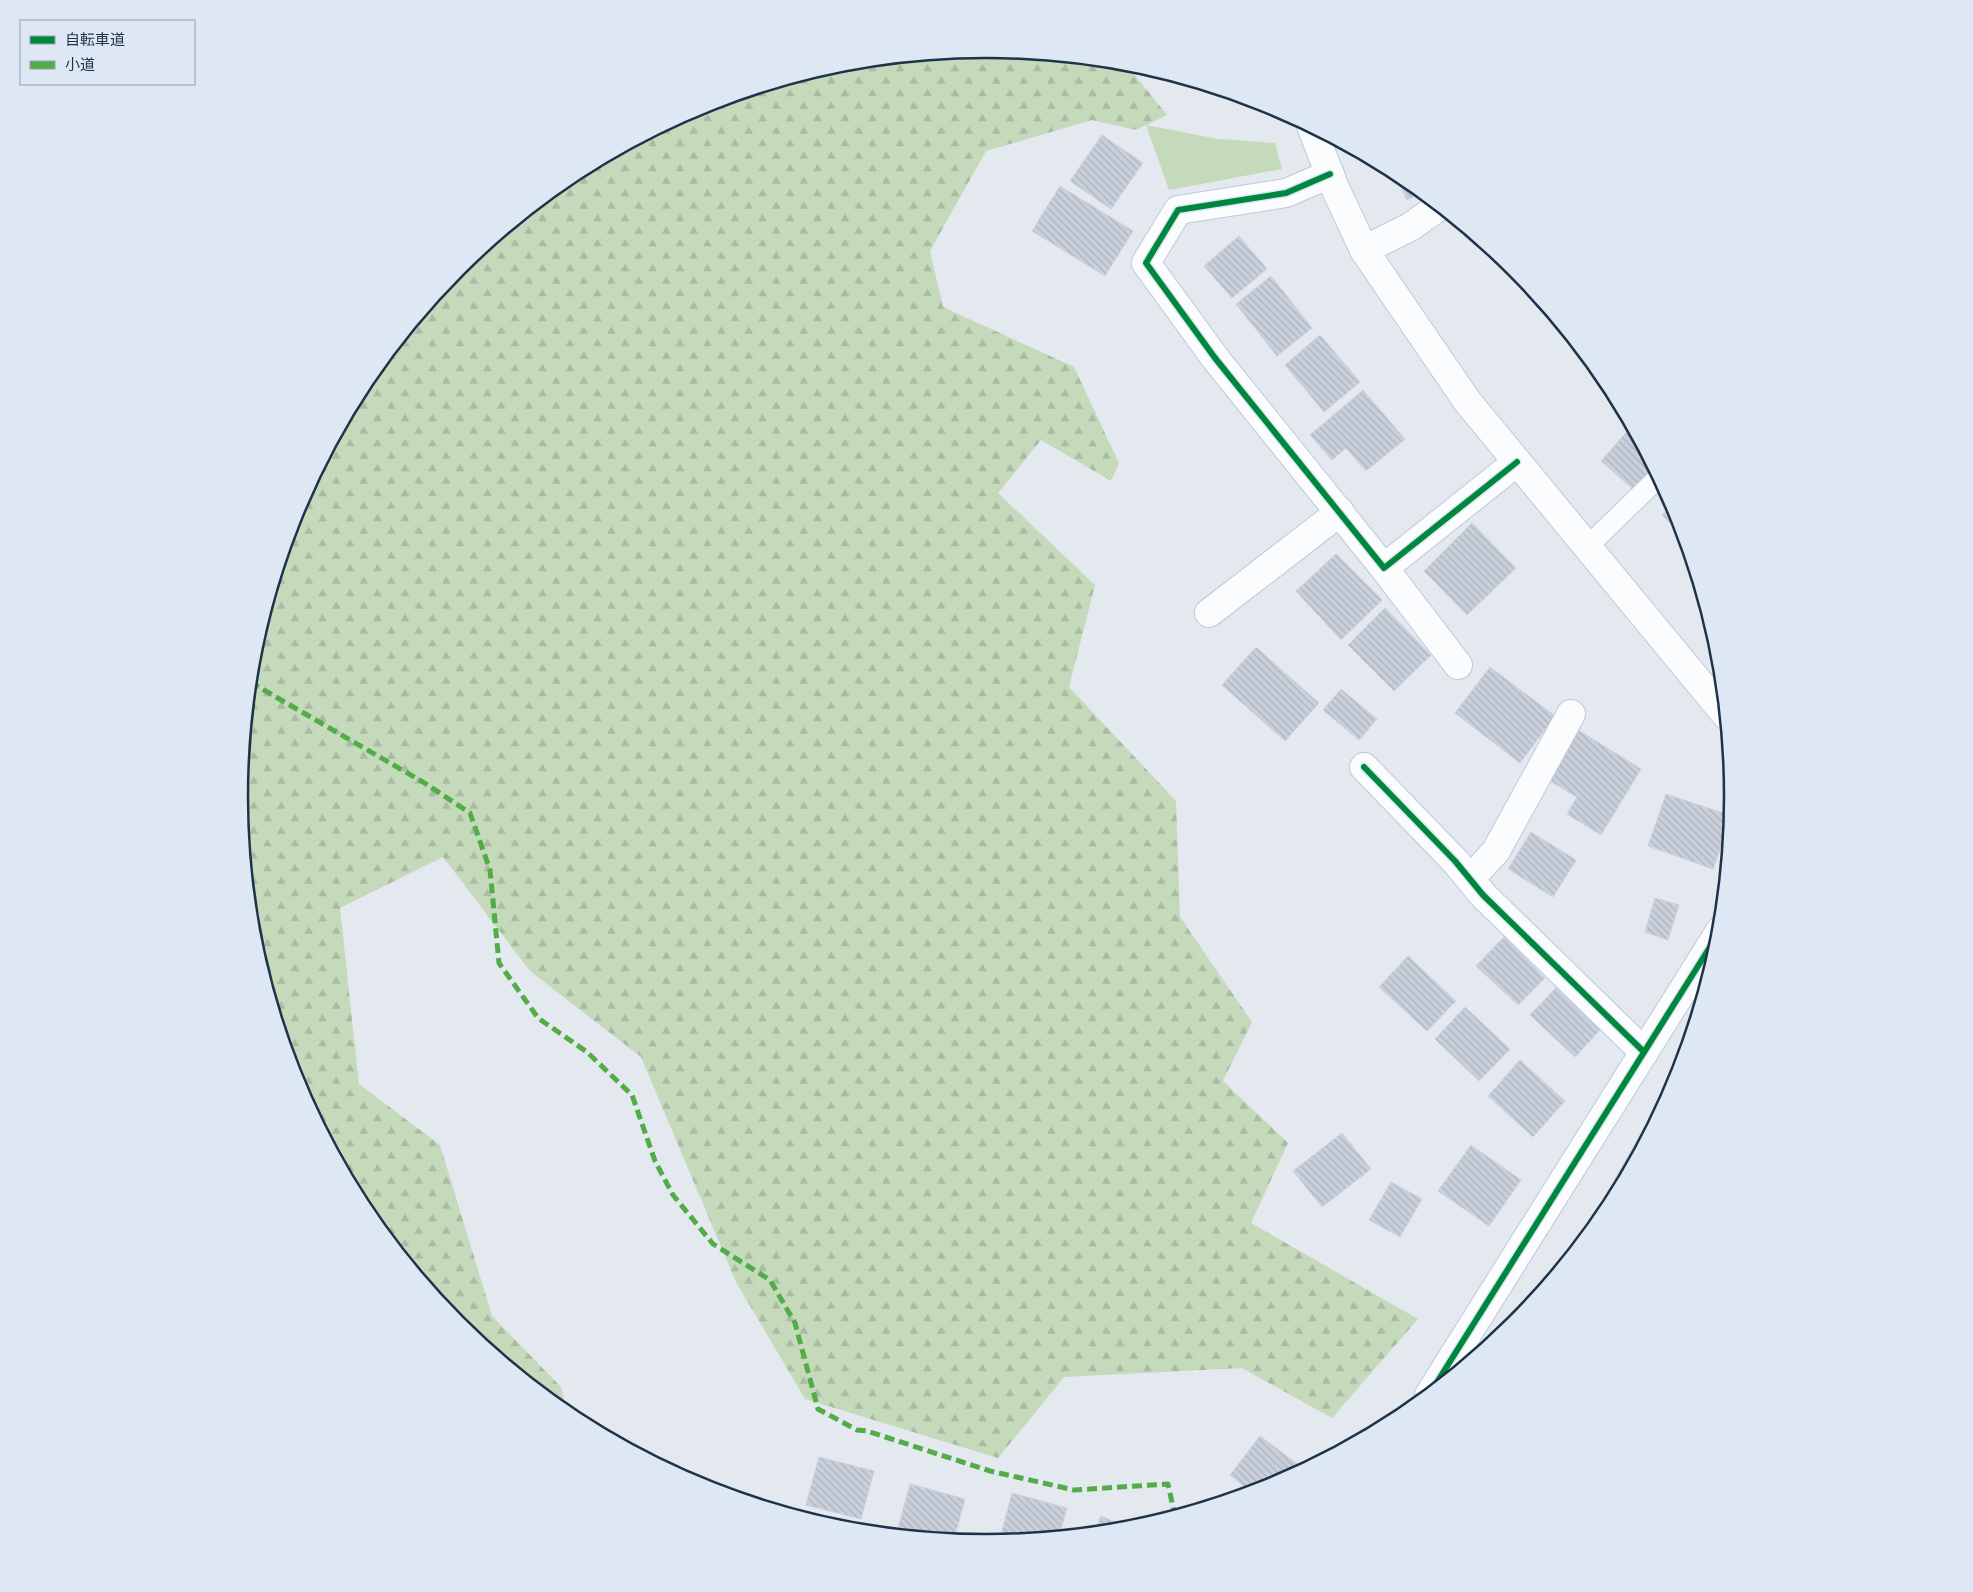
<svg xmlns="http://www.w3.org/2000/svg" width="1973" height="1592" font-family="Inter,'Noto Sans JP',sans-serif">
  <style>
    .green { fill: #c5d9bb }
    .forest { fill: url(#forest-firs) }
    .building { fill: url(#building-back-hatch); stroke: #cbd1e1 }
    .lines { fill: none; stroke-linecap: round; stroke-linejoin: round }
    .service-casing { stroke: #bdcad9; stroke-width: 22 }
    .minor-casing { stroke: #bdcad9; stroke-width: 30 }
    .tertiary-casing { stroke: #bdcad9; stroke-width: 30 }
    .service { stroke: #fbfcfd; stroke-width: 20 }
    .minor { stroke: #fbfcfd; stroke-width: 28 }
    .tertiary { stroke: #fbfcfd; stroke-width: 28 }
    .quiet { stroke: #52ac47; stroke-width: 5; stroke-dasharray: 10 5; stroke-linecap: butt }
    .cycleway-casing { stroke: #dee8f4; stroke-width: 9 }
    .cycleway { stroke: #00873e; stroke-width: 6 }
    .rim { fill: none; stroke: #1e334a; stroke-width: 2.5 }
  </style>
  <defs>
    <pattern id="forest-firs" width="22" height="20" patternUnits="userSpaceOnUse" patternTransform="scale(1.25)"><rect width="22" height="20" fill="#c5d9bb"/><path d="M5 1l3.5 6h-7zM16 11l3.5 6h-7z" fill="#a9bba2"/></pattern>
    <pattern id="building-back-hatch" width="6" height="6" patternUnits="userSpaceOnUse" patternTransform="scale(1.25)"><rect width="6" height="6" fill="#cad0db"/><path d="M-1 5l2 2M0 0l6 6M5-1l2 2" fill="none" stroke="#adb3bd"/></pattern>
  </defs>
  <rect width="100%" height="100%" fill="#e3e9ef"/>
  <!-- green -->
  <polygon class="green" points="1146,125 1218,139 1275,143 1282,169 1169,190"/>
  <!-- forest -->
  <polygon class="forest" points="987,49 1136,64 1134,74 1167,115 1136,130 1092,120 986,151 930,251 943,307 1074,367 1119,463 1111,481 1041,440 998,493 1095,585 1069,687 1176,801 1180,917 1252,1022 1223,1081 1288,1143 1251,1223 1418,1319 1332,1418 1242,1368 1064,1377 998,1458 805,1399 736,1282 641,1057 530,971 443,857 340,908 359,1084 440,1145 492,1316 561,1387 567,1414 458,1324 365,1211 296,1082 254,942 239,796 254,650 296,510 365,381 458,267 572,175 701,106 841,63"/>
  <!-- building -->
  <g class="building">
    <polygon points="1102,135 1143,163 1111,209 1070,181"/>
    <polygon points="1392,170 1402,175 1423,192 1407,200"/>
    <polygon points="1060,186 1133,231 1105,276 1032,231"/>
    <polygon points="1239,236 1267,269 1232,298 1204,266"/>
    <polygon points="1271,276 1312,328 1277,356 1236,304"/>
    <polygon points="1320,335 1360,382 1324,412 1285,365"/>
    <polygon points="1363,390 1405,439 1366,471 1346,448 1332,460 1310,435"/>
    <polygon points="1632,426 1654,467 1634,490 1601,461"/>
    <polygon points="1673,503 1677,510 1685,537 1662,515"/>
    <polygon points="1472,523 1516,568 1467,615 1424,571"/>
    <polygon points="1336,554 1382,600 1341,640 1296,591"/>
    <polygon points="1385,608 1431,655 1394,691 1348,645"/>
    <polygon points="1256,647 1319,703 1285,741 1222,685"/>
    <polygon points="1490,667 1555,716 1520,763 1455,713"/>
    <polygon points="1341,689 1377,719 1359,740 1323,710"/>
    <polygon points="1578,730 1641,769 1601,835 1567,814 1577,797 1547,779"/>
    <polygon points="1666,794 1732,816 1713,869 1648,846"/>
    <polygon points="1531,832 1576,860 1553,897 1508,869"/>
    <polygon points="1655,898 1679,905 1668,940 1645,932"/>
    <polygon points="1504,937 1545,978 1518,1005 1476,966"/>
    <polygon points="1408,956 1456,1001 1427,1031 1379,987"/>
    <polygon points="1556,988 1600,1030 1575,1057 1530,1015"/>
    <polygon points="1465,1007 1510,1049 1479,1081 1435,1039"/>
    <polygon points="1520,1060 1565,1101 1533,1137 1488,1096"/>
    <polygon points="1642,1132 1648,1135 1623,1184 1615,1179"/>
    <polygon points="1342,1133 1371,1169 1322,1207 1293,1171"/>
    <polygon points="1471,1145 1521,1180 1489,1226 1438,1191"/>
    <polygon points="1391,1182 1422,1199 1400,1237 1369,1220"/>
    <polygon points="1260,1436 1304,1469 1272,1486 1252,1493 1230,1475"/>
    <polygon points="819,1457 874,1471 861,1519 806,1505"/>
    <polygon points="910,1484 965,1499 954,1540 911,1536 897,1532"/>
    <polygon points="1012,1493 1067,1508 1059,1536 999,1542"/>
    <polygon points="1101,1516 1130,1529 1094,1533"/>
  </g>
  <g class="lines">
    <defs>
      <polyline id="service" points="1587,547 1659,477"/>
      <g id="minor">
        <polyline points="1330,174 1286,193 1178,210 1146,263 1215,358 1384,568 1517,462"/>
        <polyline points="1364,250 1410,227 1440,206"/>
        <polyline points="1384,568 1458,665"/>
        <polyline points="1209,613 1340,512"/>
        <polyline points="1364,767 1455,861 1483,895 1644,1052"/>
        <polyline points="1470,879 1496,851 1571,714"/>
      </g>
      <g id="tertiary">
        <polyline points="1311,126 1335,188 1364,250 1467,401 1726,715"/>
        <polyline points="1429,1395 1720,931"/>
      </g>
    </defs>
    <!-- service casing -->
    <use href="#service" class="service-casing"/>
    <!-- minor casing -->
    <use href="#minor" class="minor-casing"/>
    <!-- tertiary casing -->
    <use href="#tertiary" class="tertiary-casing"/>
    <!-- service -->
    <use href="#service" class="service"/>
    <!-- minor -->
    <use href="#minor" class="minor"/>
    <!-- tertiary -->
    <use href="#tertiary" class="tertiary"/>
    <!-- quiet -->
    <polyline class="quiet" points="250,682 423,782 470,813 490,870 499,963 538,1018 587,1052 632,1095 655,1161 673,1195 713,1244 770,1280 795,1323 818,1409 857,1430 867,1431 990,1471 1074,1490 1168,1484 1175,1516"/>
    <defs>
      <g id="cycleway">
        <polyline points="1330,174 1286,193 1178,210 1146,263 1215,358 1384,568 1517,462"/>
        <polyline points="1364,767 1455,861 1483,895 1644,1052"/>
        <polyline points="1429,1395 1720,931"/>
      </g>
    </defs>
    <!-- cycleway casing -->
    <use href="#cycleway" class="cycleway-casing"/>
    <!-- cycleway -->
    <use href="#cycleway" class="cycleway"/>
  </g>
  <!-- crop -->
  <path d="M0 0H1973V1592H0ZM248 796a738 738 0 1 1 1476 0a738 738 0 1 1-1476 0Z" fill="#dee8f4" fill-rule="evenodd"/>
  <path class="rim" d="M248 796a738 738 0 1 1 1476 0a738 738 0 1 1-1476 0Z"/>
  <!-- legend -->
  <rect x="20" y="20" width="175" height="65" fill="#dee8f4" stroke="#91a0b0"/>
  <rect x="30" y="36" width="25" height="8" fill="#00873e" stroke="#91a0b0"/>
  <text x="65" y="45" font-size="15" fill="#1e334a">自転車道</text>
  <rect x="30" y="61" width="25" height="8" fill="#52ac47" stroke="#91a0b0"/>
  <text x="65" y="70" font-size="15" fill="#1e334a">小道</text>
</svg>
